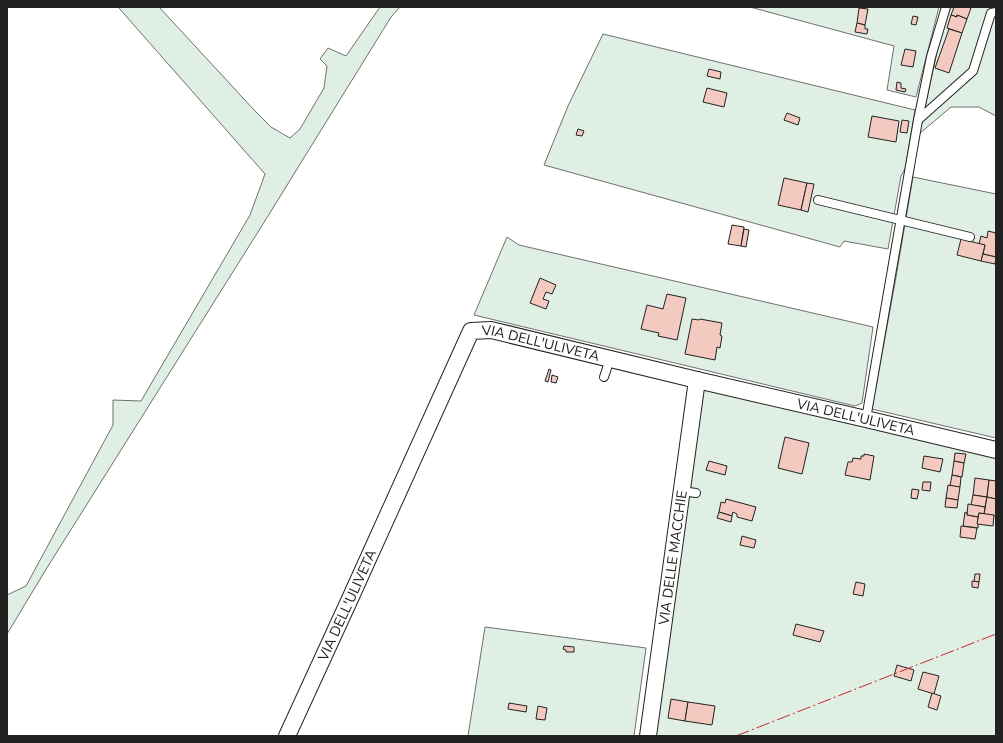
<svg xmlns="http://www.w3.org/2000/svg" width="1003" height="743" font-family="'Nunito Sans',sans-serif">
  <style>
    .green { fill: #e0efe3; stroke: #6f6f6f }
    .building { fill: #f3c9c0; stroke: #222 }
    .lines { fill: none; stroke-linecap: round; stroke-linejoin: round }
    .service-casing { stroke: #222; stroke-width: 10 }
    .minor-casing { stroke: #222; stroke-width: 18 }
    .service { stroke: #fff; stroke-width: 8 }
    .minor { stroke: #fff; stroke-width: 16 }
    .power { stroke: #c62828; stroke-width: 1; stroke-dasharray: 14 3 2 3; stroke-linecap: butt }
    .labels { text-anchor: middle; stroke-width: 3; stroke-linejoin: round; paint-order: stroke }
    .street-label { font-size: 14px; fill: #222; stroke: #fff }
  </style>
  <rect width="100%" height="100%" fill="#fff"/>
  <!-- green -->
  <g class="green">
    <polygon points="118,7 159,7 255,111 271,127 290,138 300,129 324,88 327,66 320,59 328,48 346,56 380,7 400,7 391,17 268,216 45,571 7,634 7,595 26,586 113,425 113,400 141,401 250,215 265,174"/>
    <polygon points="750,7 939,7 916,97 887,90 894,46"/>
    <polygon points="947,7 996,7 996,116 979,107 951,107 919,134"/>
    <polygon points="603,34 915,110 905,169 901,176 888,249 844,241 840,247 544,165 568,106"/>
    <polygon points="913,177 996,194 996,438 872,409 896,277"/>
    <polygon points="507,237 519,245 873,327 862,403 855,406 474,315"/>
    <polygon points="708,383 996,448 996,736 653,736 700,393"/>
    <polygon points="485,627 646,648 634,736 468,736"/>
  </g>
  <!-- building -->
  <g class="building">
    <polygon points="954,7 967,7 971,8 967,19 957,15 957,17 951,15"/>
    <polygon points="859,8 868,9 865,25 857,23"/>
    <polygon points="951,15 957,17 957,15 967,19 962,33 947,28"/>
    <polygon points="913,16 918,17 916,25 911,24"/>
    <polygon points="857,23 865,25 865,29 868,29 867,34 855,32"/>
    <polygon points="949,29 962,33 949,73 935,68"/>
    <polygon points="905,49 916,51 913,67 901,65"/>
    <polygon points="709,69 721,72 720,79 707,76"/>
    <polygon points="897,82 901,83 901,88 906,89 905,92 896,90"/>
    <polygon points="707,88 727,93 724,107 703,102"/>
    <polygon points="787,113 800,118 798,125 784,120"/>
    <polygon points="872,116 899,121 896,142 868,137"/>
    <polygon points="902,120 909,121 907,133 900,132"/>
    <polygon points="578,129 584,131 582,136 576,135"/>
    <polygon points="784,178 807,183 801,210 778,205"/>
    <polygon points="807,183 814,184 808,212 801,210"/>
    <polygon points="732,225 744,227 741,246 728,244"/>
    <polygon points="744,229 749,230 746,247 741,246"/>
    <polygon points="988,231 996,233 996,257 983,254 985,245 979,244 981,236 987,238"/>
    <polygon points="961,239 985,245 981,261 957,255"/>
    <polygon points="983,254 996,257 995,264 981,261"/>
    <polygon points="540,278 556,285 552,294 546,292 543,299 549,301 546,309 530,303"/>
    <polygon points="667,294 686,298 677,340 658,336 659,333 641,329 647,305 663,309"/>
    <polygon points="692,319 699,320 700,319 722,323 720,335 722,336 720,348 717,347 715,360 685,354"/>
    <polygon points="549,369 551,370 548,382 545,381"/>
    <polygon points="552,375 558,377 556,383 551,382"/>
    <polygon points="785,437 809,443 802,474 778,468"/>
    <polygon points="955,453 966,454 964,463 954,461"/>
    <polygon points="864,454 874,456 870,480 845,475 848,462 852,462 853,458 861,459 861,456 864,456"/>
    <polygon points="924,456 943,459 940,472 922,468"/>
    <polygon points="709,461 727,466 725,475 706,470"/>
    <polygon points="954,461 964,463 962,477 952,475"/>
    <polygon points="952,475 961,477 960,487 950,486"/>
    <polygon points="975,478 989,480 987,497 973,495"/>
    <polygon points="989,480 996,481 996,499 987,497"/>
    <polygon points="923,482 931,482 930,491 922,490"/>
    <polygon points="948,485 960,487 958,500 946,498"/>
    <polygon points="912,489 919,490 917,499 911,498"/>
    <polygon points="973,495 987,497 985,507 971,505"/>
    <polygon points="987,497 996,499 996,516 984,514"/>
    <polygon points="946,498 958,500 957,508 945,507"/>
    <polygon points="726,499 756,507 752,521 737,517 737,514 733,512 732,516 719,512 721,502 725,503"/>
    <polygon points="968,504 985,507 984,514 979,513 978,517 967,515"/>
    <polygon points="719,512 732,516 731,522 717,518"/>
    <polygon points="965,512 967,513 967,515 978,517 978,528 963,526"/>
    <polygon points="979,513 994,515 993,526 977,524"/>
    <polygon points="961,526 977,528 975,539 960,537"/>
    <polygon points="742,536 756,540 754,548 740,545"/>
    <polygon points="975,574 980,574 979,582 974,582"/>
    <polygon points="972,581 979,582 978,588 972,587"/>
    <polygon points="856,582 865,584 863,596 853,594"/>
    <polygon points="796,624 824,631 820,642 793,635"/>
    <polygon points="564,646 574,647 574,652 566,652 566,650 563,649"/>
    <polygon points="897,665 914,670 911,681 894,676"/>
    <polygon points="923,672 939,676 934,694 918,689"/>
    <polygon points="932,693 941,696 937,710 928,707"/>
    <polygon points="671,699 688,702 685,721 668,718"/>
    <polygon points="688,702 715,706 712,725 685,721"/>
    <polygon points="509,703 527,706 526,712 508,709"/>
    <polygon points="538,706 547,708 545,720 536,719"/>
  </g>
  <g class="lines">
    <defs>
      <g id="service">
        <polyline points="918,120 931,57 946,7"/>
        <polyline points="818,200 970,237"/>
        <polyline points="604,377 610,359"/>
        <polyline points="866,419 918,120 973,71 991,13 996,12"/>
        <polyline points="682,491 696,493"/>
      </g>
      <g id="minor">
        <path id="s1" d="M287 736 349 601 471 331 491 330 697 380 866 419 996 450"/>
        <path id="s2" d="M648 736 697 380"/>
      </g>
    </defs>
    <!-- service casing -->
    <use href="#service" class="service-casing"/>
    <!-- minor casing -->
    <use href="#minor" class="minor-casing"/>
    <!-- service -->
    <use href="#service" class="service"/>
    <!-- minor -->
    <use href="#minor" class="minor"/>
    <!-- power -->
    <polyline class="power" points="736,736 996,634"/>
  </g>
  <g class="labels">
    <!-- street labels -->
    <g class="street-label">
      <text dy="5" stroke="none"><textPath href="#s1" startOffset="516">VIA DELL'ULIVETA</textPath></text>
      <text dy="5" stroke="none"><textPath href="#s1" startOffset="840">VIA DELL'ULIVETA</textPath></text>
      <text dy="5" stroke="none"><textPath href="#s2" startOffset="180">VIA DELLE MACCHIE</textPath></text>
      <text dy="5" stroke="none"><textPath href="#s1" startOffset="144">VIA DELL'ULIVETA</textPath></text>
    </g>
  </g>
  <!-- border -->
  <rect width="1003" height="743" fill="none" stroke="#222222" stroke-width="16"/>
</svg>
